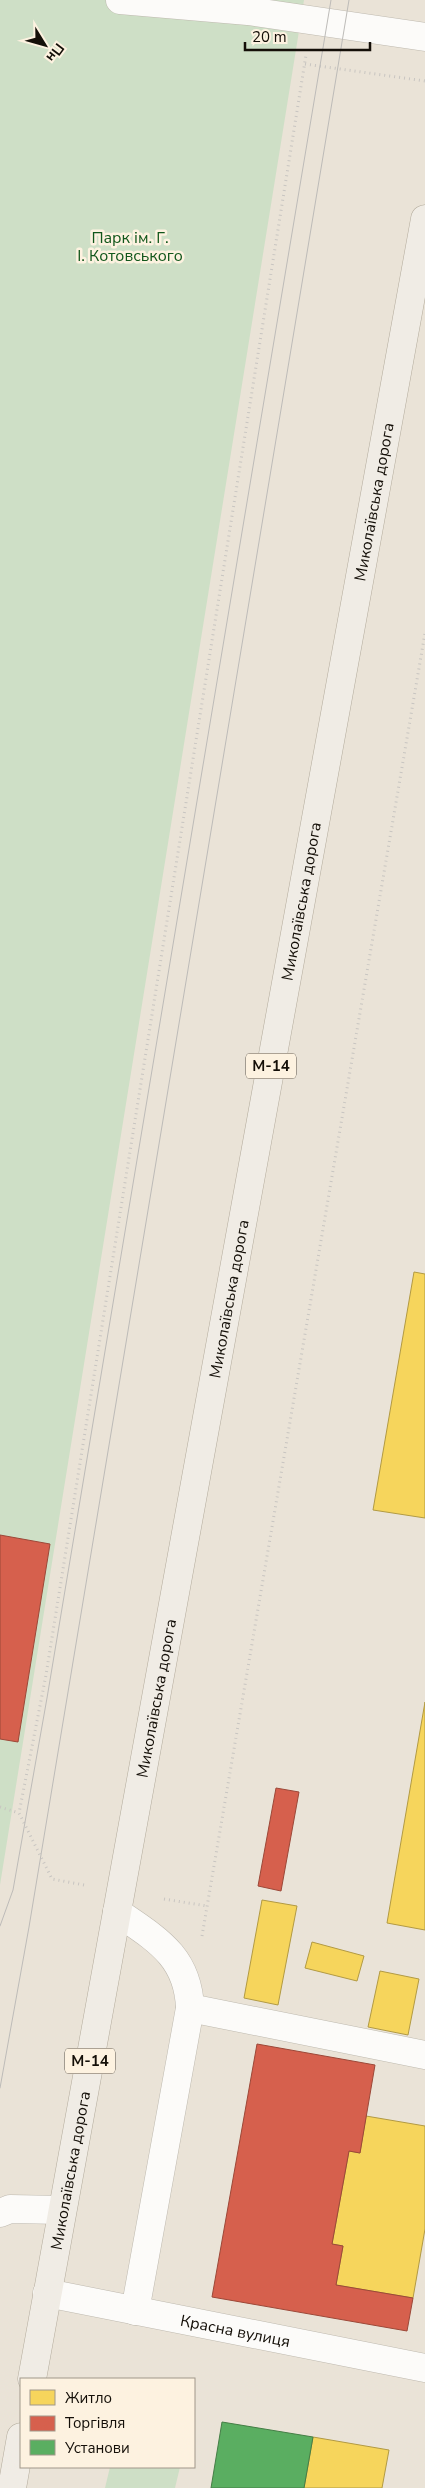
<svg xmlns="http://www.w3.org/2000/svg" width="425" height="2488" font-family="'Nunito Sans',sans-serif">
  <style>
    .green { fill: #cedfc6 }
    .homes { fill: #f6d55c; stroke: #b29a43 }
    .shops { fill: #d6604d; stroke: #9c4838 }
    .public { fill: #5aae61; stroke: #457e46 }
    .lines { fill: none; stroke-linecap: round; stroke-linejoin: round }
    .minor-casing { stroke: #beb9af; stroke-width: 29 }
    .major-casing { stroke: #b2aa9b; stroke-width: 29 }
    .path { stroke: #c8c5c1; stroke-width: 3; stroke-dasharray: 1 4; stroke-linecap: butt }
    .minor { stroke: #fcfbf9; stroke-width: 28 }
    .major { stroke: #f0ece5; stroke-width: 28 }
    .tram { stroke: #bdbbb8; stroke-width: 1 }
    .labels { text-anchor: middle; stroke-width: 5; stroke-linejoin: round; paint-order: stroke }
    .shield { fill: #fdf2e0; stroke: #5a5349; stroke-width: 1 }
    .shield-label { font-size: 15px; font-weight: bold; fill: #140f08 }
    .park-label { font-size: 16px; fill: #11571b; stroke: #fdf2e0 }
    .street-label { font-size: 16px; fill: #140f08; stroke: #fdf2e0 }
  </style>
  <rect width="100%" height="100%" fill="#eae3d7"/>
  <!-- green -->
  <g class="green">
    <polygon points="0,0 304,0 0,1885"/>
    <polygon points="110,2467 180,2467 175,2488 105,2488"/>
  </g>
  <!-- homes -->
  <g class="homes">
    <polygon points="414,1272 425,1274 425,1518 373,1510"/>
    <polygon points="425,1702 425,1930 387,1923"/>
    <polygon points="262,1900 297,1906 278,2005 244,1998"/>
    <polygon points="312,1942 364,1956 357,1981 305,1968"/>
    <polygon points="380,1971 419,1979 408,2035 368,2027"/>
    <polygon points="366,2116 425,2126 425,2229 413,2298 336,2285 343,2246 332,2244 349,2151 360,2153"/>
    <polygon points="313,2437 389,2450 382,2488 304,2488"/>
  </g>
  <!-- shops -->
  <g class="shops">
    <polygon points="0,1535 50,1544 18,1742 0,1739"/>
    <polygon points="276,1788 299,1792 281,1891 258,1886"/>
    <polygon points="257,2044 375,2065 360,2153 349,2151 332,2244 343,2246 336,2285 413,2298 407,2331 212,2297"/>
  </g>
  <!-- public -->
  <polygon class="public" points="222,2422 313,2437 304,2488 211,2488"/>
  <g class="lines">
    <defs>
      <g id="minor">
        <polyline points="120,0 248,11 425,37"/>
        <path d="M117 1912C156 1939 188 1956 190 2008L135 2311"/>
        <polyline points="190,2008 425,2055"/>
        <polyline points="0,2213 10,2209 62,2210"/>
        <path id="s1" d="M47 2293 425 2368"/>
      </g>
      <g id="major">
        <path id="s2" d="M32 2379 425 219"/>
        <polyline points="12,2488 21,2437"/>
      </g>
    </defs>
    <!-- minor casing -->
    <use href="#minor" class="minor-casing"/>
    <!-- major casing -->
    <use href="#major" class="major-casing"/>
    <!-- path -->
    <g class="path">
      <polyline points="305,64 425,81"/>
      <polyline points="0,1807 19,1813"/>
      <polyline points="84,1885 52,1879 19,1813 46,1675 306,55"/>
      <polyline points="164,1899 207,1906"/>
      <polyline points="202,1936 425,633"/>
    </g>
    <!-- minor -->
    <use href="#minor" class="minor"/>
    <!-- major -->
    <use href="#major" class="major"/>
    <!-- tram -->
    <g class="tram">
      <polyline points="0,1926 13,1890 47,1698 331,0"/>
      <polyline points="0,2088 29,1927 349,0"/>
    </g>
  </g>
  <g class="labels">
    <!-- shield labels -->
    <g class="shield">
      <rect x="246" y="1053.5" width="50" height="25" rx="4"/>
      <rect x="65" y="2048.5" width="50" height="25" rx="4"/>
    </g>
    <g class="shield-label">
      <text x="271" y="1071">М-14</text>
      <text x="90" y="2066">М-14</text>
    </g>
    <!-- park labels -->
    <g class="park-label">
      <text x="130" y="243">Парк ім. Г.<tspan x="130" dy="18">І. Котовського</tspan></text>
    </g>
    <!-- street labels -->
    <g class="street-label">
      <text dy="6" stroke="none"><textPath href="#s2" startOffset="1908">Миколаївська дорога</textPath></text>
      <text dy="6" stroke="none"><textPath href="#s2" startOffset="1502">Миколаївська дорога</textPath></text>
      <text dy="6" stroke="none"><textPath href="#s2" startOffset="1098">Миколаївська дорога</textPath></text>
      <text dy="6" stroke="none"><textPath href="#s2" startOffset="692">Миколаївська дорога</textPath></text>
      <text dy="6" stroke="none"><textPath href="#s2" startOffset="212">Миколаївська дорога</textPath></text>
      <text dy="6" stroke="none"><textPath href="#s1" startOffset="192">Красна вулиця</textPath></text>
    </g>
  </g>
  <!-- legend -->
  <rect x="20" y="2378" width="175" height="90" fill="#fdf2e0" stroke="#a0978a"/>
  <rect x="30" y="2390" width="25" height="15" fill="#f6d55c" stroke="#a0978a"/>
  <text x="65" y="2403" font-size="15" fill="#140f08">Житло</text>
  <rect x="30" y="2416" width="25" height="15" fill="#d6604d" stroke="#a0978a"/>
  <text x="65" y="2428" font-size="15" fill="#140f08">Торгівля</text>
  <rect x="30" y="2440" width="25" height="15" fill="#5aae61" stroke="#a0978a"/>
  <text x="65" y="2453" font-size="15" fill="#140f08">Установи</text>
  <!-- north arrow -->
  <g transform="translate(45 45) rotate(127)" stroke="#fdf2e0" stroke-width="4" paint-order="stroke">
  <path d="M0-4L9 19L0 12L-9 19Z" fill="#140f08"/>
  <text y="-8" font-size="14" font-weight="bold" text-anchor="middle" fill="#140f08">Пн</text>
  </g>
  <!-- scale -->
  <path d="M245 42v8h125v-8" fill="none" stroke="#140f08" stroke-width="2.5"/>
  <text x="252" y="42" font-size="15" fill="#140f08" stroke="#fdf2e0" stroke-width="4" paint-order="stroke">20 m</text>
</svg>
